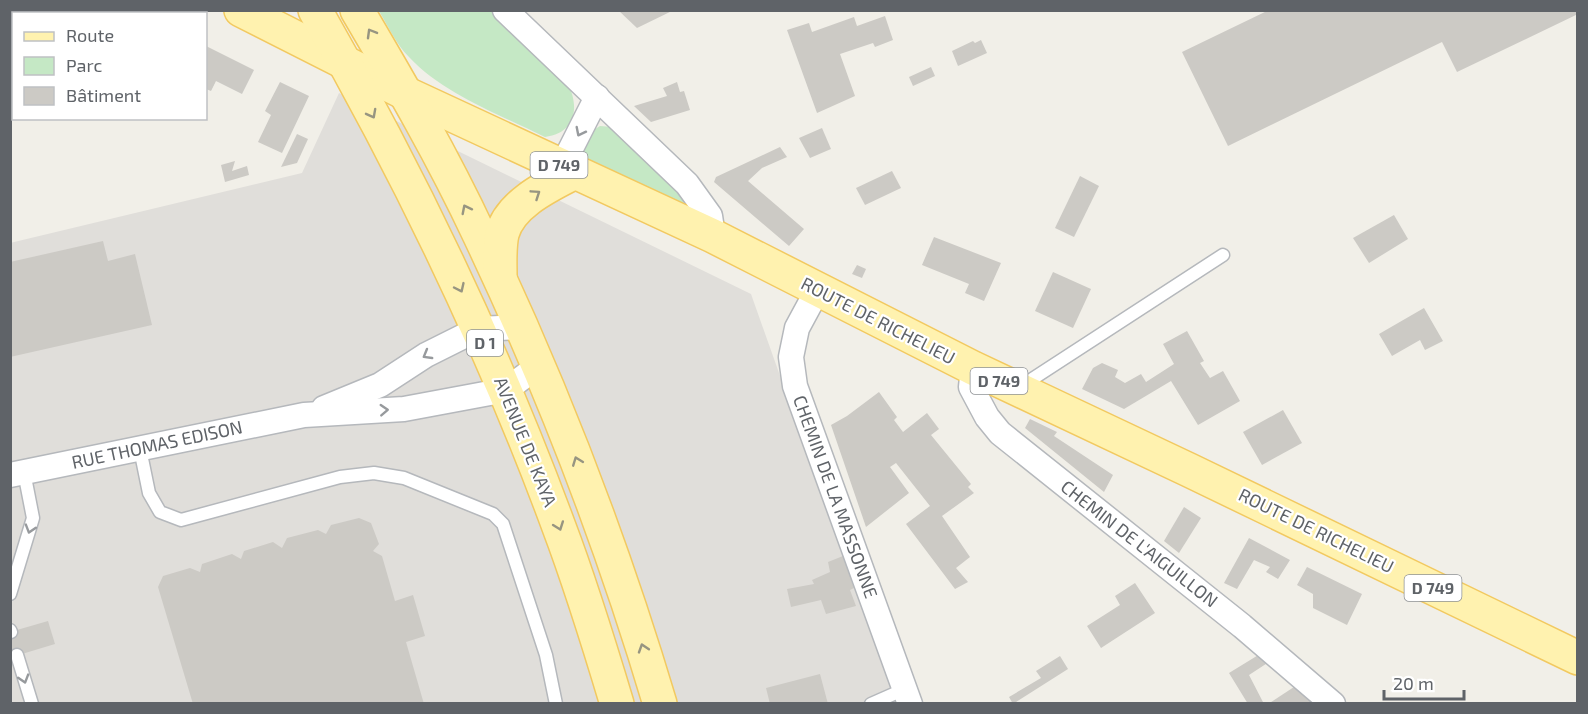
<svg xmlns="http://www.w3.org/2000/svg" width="1588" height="714" font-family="'Exo 2',sans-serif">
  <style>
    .industrial { fill: #e0deda }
    .green { fill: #c5e8c5 }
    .building { fill: #cccac5 }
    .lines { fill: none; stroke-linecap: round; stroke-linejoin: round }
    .service-casing { stroke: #b5b8bc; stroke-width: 15 }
    .minor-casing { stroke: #b5b8bc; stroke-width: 27 }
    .primary-casing { stroke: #f2c960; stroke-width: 36 }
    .service { stroke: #fff; stroke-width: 12 }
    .minor { stroke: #fff; stroke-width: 24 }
    .primary { stroke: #fff2af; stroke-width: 33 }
    .oneway { stroke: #979581 }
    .oneway2 { stroke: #979a9d }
    .labels { text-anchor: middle; stroke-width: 4.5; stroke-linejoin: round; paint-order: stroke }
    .shield { fill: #fff; stroke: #8f9295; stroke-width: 1.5 }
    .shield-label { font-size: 16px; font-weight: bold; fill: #5f6368 }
    .street-label { font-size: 18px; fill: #5f6368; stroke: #fff }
  </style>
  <rect width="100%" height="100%" fill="#f1efe8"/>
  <!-- industrial -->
  <polygon class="industrial" points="339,93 751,294 896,703 11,703 10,243 302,173"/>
  <!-- green -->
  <g class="green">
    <path d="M379 11H493L563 76C580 99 580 133 545 137 501 115 443 94 409 57 396 44 388 26 379 11Z"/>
    <polygon points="600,126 612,127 685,199 683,204 590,161 582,148 592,131"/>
  </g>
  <!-- building -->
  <g class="building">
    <polygon points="18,10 47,10 53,14 24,14"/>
    <polygon points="618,10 674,10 637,28"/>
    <polygon points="1269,10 1578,10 1578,14 1457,72 1442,42 1228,146 1182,52"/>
    <polygon points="885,16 893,40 875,47 873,43 840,54 855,96 817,113 787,30 809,23 812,32 854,17 857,26"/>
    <polygon points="981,40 987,53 958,66 952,51 973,41 975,43"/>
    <polygon points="14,42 14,69 10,70 10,43"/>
    <polygon points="206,46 254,70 242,94 216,81 211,91 206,89"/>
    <polygon points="931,67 935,76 913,86 909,77"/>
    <polygon points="280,82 309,96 282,153 258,142 271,115 265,111"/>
    <polygon points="677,82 680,92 684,91 690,110 651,122 634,106 667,96 663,88"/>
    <polygon points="822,128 831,149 810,158 799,138"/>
    <polygon points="297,134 308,139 297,163 281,167"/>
    <polygon points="780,147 787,157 762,168 748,181 804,229 789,246 714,182 716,177"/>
    <polygon points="235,161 232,171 247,166 249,175 225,182 221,165"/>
    <polygon points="892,171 901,188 865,205 856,188"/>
    <polygon points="1080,176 1099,186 1074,237 1055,228"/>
    <polygon points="1394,215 1408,239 1369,263 1353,238"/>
    <polygon points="934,237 1001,263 984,301 965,293 969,284 922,265"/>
    <polygon points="103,241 108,261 135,254 152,325 10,357 10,262"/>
    <polygon points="857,265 866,269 862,278 852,274"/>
    <polygon points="1053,272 1091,289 1073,328 1035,311"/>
    <polygon points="1424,308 1443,341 1425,350 1420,340 1392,356 1379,334"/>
    <polygon points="1187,331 1204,361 1200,363 1210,378 1223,371 1240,401 1198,425 1171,381 1124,409 1082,389 1093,368 1102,363 1118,370 1115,377 1125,383 1141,374 1146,382 1174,364 1163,344"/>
    <polygon points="879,392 897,417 894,420 903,432 927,413 939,429 931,435 971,484 968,487 974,493 942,516 970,557 956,568 968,582 955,589 906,524 930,506 896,463 890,467 909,493 866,527 831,425 847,416"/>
    <polygon points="1283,410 1302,443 1262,465 1243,432"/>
    <polygon points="1030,419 1057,432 1054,436 1113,475 1104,492 1025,428"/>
    <polygon points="1184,507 1201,518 1179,553 1164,541"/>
    <polygon points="359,518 371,523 379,544 373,551 382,556 395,601 413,595 425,636 406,642 424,704 193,704 158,587 163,576 190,568 200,572 202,564 232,554 241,559 244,551 273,542 282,548 287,538 318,530 326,534 331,525"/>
    <polygon points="1249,538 1290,560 1278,579 1266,572 1270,567 1254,560 1237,589 1224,583"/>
    <polygon points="843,556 854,588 850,590 856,606 826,614 821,600 791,607 787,589 814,584 812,580 830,572 828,562"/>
    <polygon points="1307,567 1362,594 1347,625 1313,608 1313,594 1297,585"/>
    <polygon points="1135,583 1155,613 1101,648 1087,626 1120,605 1115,596"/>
    <polygon points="48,621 55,644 12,657 10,632"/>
    <polygon points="1260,654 1272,660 1249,675 1264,704 1248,704 1229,673"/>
    <polygon points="1060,656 1068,669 1013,704 1009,697 1041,678 1036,671"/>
    <polygon points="820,674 828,704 770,704 766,688"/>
    <polygon points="1297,685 1314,704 1268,704"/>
  </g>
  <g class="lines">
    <defs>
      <g id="service">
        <polyline points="104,14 105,10"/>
        <polyline points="10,22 14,23"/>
        <polyline points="1020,387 1223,255"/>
        <polyline points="140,449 149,493 160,512 181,520 340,477 374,473 404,478 493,514 503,524 546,655 556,704"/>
        <polyline points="10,594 33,518 24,472"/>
        <polyline points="10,630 11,632"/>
        <polyline points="17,655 32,704"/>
        <polyline points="871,704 905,689"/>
      </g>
      <g id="minor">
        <polyline points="505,10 687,184 710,216 713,236"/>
        <polyline points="562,166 597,97"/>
        <polyline points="817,291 797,328 791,357 795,386 910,704"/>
        <polyline points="973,368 971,387 987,417 1000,433 1242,626 1333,704"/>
        <polyline points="324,408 380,385 426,355 478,329 521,327"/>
        <polyline points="10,475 304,415 404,409 506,390 538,366"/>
      </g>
      <g id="primary">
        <polyline points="241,10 405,93 713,236 973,368 1189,470 1578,658"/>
        <path d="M315 10C410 176 493 348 559 527 581 585 599 644 617 704"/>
        <path d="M357 10C400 83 443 157 479 234 551 385 612 543 660 704"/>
        <path d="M500 276C500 262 499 247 502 234 510 203 550 185 575 172"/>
      </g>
    </defs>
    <!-- service casing -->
    <use href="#service" class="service-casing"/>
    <!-- minor casing -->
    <use href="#minor" class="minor-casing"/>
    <!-- primary casing -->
    <use href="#primary" class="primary-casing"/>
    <!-- service -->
    <use href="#service" class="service"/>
    <!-- minor -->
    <use href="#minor" class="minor"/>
    <!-- primary -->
    <use href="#primary" class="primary"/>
  </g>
  <!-- one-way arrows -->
  <defs><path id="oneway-chevron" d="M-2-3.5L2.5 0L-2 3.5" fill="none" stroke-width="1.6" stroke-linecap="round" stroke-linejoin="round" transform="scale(1.5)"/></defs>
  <g class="oneway">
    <use href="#oneway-chevron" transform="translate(371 33) rotate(-120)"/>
    <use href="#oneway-chevron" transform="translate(372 114) rotate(62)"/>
    <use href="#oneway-chevron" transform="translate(536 194) rotate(-34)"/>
    <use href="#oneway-chevron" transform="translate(466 209) rotate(-117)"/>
    <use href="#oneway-chevron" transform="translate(460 288) rotate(65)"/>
    <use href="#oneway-chevron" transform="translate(577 461) rotate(-111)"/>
    <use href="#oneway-chevron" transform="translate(559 526) rotate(70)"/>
    <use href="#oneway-chevron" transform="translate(643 648) rotate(-108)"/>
  </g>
  <g class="oneway2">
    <use href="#oneway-chevron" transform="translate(580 132) rotate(117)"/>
    <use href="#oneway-chevron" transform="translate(427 355) rotate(150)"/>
    <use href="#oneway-chevron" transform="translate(384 410) rotate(-3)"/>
    <use href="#oneway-chevron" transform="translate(30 529) rotate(107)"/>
    <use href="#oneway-chevron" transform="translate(24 679) rotate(73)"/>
  </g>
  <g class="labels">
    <!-- shield labels -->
    <g class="shield">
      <rect x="530.5" y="152" width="57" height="26" rx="4.5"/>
      <rect x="467" y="330" width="36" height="26" rx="4.5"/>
      <rect x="970.5" y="368" width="57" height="26" rx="4.5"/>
      <rect x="1404.5" y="575" width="57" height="26" rx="4.5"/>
    </g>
    <g class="shield-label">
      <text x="559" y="171">D 749</text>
      <text x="485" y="349">D 1</text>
      <text x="999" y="387">D 749</text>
      <text x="1433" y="594">D 749</text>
    </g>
    <!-- street labels -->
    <g class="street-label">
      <text transform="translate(878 321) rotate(27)" y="6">ROUTE DE RICHELIEU</text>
      <text transform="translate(525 442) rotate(68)" y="6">AVENUE DE KAYA</text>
      <text transform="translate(157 445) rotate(-12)" y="6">RUE THOMAS EDISON</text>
      <text transform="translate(835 497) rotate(70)" y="6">CHEMIN DE LA MASSONNE</text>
      <text transform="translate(1316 531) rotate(26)" y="6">ROUTE DE RICHELIEU</text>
      <text transform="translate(1139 544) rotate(38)" y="6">CHEMIN DE L'AIGUILLON</text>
    </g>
  </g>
  <!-- border -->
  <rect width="1588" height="714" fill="none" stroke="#5f6368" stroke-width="24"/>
  <!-- legend -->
  <rect x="12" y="12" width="195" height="108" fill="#ffffff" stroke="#bfc1c3" stroke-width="1.5"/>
  <rect x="24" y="32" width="30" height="9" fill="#fff2af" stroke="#bfc1c3" stroke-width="1.5"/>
  <text x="66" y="42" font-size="18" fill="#5f6368">Route</text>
  <rect x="24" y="57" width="30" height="18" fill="#c5e8c5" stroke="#bfc1c3" stroke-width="1.5"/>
  <text x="66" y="72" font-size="18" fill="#5f6368">Parc</text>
  <rect x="24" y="87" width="30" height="18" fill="#cccac5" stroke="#bfc1c3" stroke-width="1.5"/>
  <text x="66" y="102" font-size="18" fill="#5f6368">Bâtiment</text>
  <!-- scale -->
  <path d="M1384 690v9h80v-9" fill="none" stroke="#5f6368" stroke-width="3"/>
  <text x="1393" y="690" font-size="18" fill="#5f6368" stroke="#ffffff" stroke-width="4.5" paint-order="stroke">20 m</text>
</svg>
